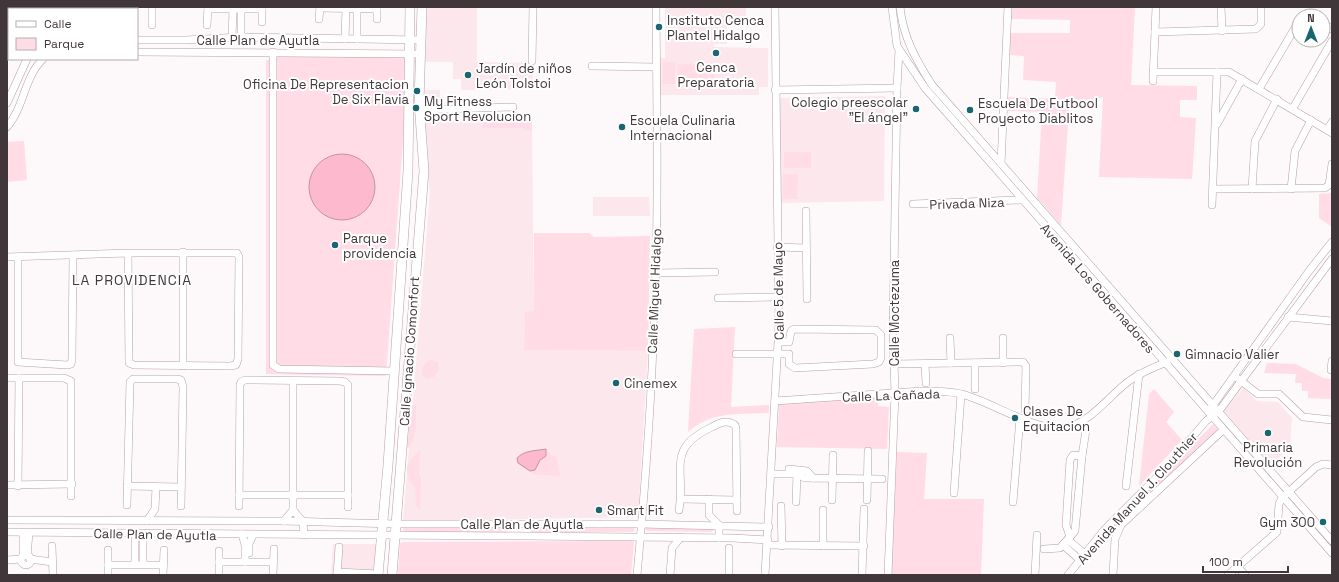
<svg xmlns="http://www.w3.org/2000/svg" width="1339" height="582" font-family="'Space Grotesk',sans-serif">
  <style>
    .built { fill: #fce7ec }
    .green { fill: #ffdce6 }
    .water { fill: #fdb9ce; stroke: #c592a2 }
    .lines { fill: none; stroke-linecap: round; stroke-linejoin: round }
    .minor-casing { stroke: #b79fa6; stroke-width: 8 }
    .major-casing { stroke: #b79fa6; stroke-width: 10 }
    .minor { stroke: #fff; stroke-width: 7 }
    .major { stroke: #fff; stroke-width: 9 }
    .poi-dot { fill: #1a6570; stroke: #fff; stroke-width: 1.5 }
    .labels { text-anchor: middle; stroke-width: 4; stroke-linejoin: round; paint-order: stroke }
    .poi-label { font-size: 13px; fill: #41373a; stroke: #fff; text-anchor: start }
    .street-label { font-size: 13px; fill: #41373a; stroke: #fff }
    .neighbourhood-label { font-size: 14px; letter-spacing: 1px; fill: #41373a; stroke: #fff }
  </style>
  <rect width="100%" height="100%" fill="#fdf8f9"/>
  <!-- built -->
  <g class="built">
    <polygon points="419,7 477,7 477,62 532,63 533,89 461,90 461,79 453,79 453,62 422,62 422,90 440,90 440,122 532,120 534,312 525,312 524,349 648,351 638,517 403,521 430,192 421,122"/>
    <polygon points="665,7 746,8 746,25 727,25 727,44 714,44 714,47 768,48 768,87 759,87 759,95 660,95 660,58 665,58"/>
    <polygon points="885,96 884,201 780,203 780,98"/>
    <polygon points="593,197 649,197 650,216 593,216"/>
    <polygon points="1243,388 1257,401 1278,402 1292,418 1290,448 1271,465 1224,411"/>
    <polygon points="333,544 377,544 375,575 331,575"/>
  </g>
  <!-- green -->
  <g class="green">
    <polygon points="1011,7 1135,7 1131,85 1197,86 1197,100 1180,100 1180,117 1196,118 1192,179 1099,177 1103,97 1069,109 1061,225 1037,198 1042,112 1008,111 1008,97 1055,99 1056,82 1023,80 1024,56 1010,55 1010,33 1070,33 1070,20 1011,19"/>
    <polygon points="405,55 404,125 386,376 266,374 266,60 276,60 277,57"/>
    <rect x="663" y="62" width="12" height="22"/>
    <polygon points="713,63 715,64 714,82 679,83 677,81 678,64"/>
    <polygon points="532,121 532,130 524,130 524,128 483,128 483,122"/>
    <polygon points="24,141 27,180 7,182 7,142"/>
    <rect x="784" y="152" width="27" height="16"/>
    <polygon points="783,174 798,174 797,199 783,199"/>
    <polygon points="1332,193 1332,227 1319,218 1319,194"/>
    <polygon points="534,233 589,233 594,237 650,236 648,351 524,350 525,312 534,311"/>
    <path d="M735 327 731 407 769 405V413C740 414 710 411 688 432L694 329Z"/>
    <path d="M430 360 438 362 439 369 434 377 427 379 423 376C420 368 424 364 430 360Z"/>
    <polygon points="1267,363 1296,364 1323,378 1332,379 1332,399 1308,398 1308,391 1302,391 1302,383 1295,383 1296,374 1264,373"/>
    <polygon points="1154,389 1174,412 1166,422 1182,440 1139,486 1149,394"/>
    <polygon points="878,398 878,406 889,407 887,449 777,447 779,404"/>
    <path d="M411 406H416C415 418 418 441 407 449Z"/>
    <polygon points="1213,424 1218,429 1191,454 1193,457 1109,532 1108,531"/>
    <path d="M420 450 419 476H421L420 510 416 506 415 487C401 471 407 463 420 450Z"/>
    <path d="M547 452H550V455L555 456 557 458 560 476C551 477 544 473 535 475L530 471 540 459 546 456Z"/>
    <polygon points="897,452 927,453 924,499 984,499 981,575 891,575"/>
    <polygon points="506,527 509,530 507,532 405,532 402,529 404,528"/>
    <polygon points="532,527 633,527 635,530 633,532 531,532 529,530"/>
    <polygon points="646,527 714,528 714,529 712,532 647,531 645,529"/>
    <polygon points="632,541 634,542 631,575 398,575 400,543 403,542"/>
  </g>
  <!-- water -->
  <g class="water">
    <circle cx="342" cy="187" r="33"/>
    <path d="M546 449V456L540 460 535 470 530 471 518 463 517 458C525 450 535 451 546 449Z"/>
  </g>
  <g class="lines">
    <defs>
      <g id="minor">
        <polyline points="97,7 97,9"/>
        <polyline points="892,7 897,46 925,88 1332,553"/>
        <path d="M900 7C903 37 916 60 932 85L1332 541"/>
        <polyline points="1221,7 1222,31"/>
        <polyline points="320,8 377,9"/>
        <polyline points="44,9 44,7"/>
        <polyline points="208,9 262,9"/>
        <polyline points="241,10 241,37"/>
        <polyline points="1302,16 1309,16"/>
        <polyline points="319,19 320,7"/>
        <polyline points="377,19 377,7"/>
        <polyline points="262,22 262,7"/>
        <polyline points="1323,24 1332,29"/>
        <polyline points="152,25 152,7"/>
        <polyline points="207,25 208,7"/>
        <polyline points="1155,32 1256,29 1261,24 1261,7"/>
        <polyline points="232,37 233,10"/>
        <polyline points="345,39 346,8"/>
        <polyline points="357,39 357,9"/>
        <polyline points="7,40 9,37"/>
        <polyline points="137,40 186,40 241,37 421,40"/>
        <polyline points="137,52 420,54"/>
        <polyline points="273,52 273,365 279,369 394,371"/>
        <polyline points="532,61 533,7"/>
        <polyline points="592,66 656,67"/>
        <polyline points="1153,72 1229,72 1332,133"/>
        <polyline points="1153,81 1156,7"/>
        <polyline points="1259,89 1299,21"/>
        <polyline points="775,90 897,88"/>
        <polyline points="7,103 27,59"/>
        <polyline points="1293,108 1332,41"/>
        <polyline points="419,110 513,107"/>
        <polyline points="1217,124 1242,79"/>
        <path d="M7 127C24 108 24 77 43 59"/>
        <polyline points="1327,130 1332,122"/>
        <polyline points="1001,164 1008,7"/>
        <polyline points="1213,189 1325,188 1329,185 1332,164"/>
        <polyline points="1252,189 1255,141 1277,99"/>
        <polyline points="1291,189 1295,151 1311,120"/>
        <polyline points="913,204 1021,200"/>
        <polyline points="1212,205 1217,72"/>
        <polyline points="806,211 807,299"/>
        <polyline points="777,247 806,248"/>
        <polyline points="183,252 183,366"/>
        <polyline points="7,257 128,253 237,253 239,257 238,359 236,365 230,366 134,365 129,363 128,253"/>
        <polyline points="18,257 18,362 67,365 71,364 72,359 73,256"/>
        <polyline points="655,273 715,272"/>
        <polyline points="718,298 779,297"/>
        <polyline points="1288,317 1332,321"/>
        <polyline points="950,338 951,363"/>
        <polyline points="1003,338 1003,363"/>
        <polyline points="736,354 789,354 789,364 795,368 873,364 879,362 881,358 881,335 876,330 794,329 791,331 789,342 779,342"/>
        <polyline points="894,364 1023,362 1026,366 1025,410"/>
        <polyline points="925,364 926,383"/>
        <polyline points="1331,370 1332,361"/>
        <polyline points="7,378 64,378 71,381 71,496"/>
        <polyline points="1237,378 1258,394 1279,394 1303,417 1332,420"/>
        <polyline points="975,389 975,363"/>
        <path d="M775 401 922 391C934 391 949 391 961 394 992 401 1037 434 1068 427 1091 422 1111 394 1129 381 1140 373 1154 367 1167 362"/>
        <polyline points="1211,408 1309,271 1332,242"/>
        <polyline points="789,469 807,471 813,478"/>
        <polyline points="772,474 797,474 805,478 882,479"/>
        <polyline points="7,485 72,484"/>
        <polyline points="18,486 19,378"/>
        <polyline points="127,486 181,487"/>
        <polyline points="1126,486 1139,374"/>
        <polyline points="954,493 961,394"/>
        <polyline points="239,495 348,495"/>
        <polyline points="681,499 737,500"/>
        <polyline points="709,499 709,515 719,525 719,538"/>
        <polyline points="832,500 833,455"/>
        <polyline points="867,500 868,451"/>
        <polyline points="796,502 797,474"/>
        <polyline points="1013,502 1020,418"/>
        <polyline points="127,505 130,382 133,379 177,379 181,380 183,387 181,506"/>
        <polyline points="239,506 240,385 241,382 245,380 340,381 345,382 348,385 348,507"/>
        <polyline points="781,506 782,546"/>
        <polyline points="293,510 303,522 304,535"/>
        <path d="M679 510C686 469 665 449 712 427 719 423 727 419 735 425L736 428 737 511"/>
        <polyline points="823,510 823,546"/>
        <polyline points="7,520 284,521 396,524 641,524 769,527"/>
        <polyline points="147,521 155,509 156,487"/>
        <polyline points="284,521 293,510 293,381"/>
        <polyline points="7,532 525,536 733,538 768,540"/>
        <polyline points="135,534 135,564"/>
        <polyline points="143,534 143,564"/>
        <polyline points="242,534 245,545 245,562"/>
        <polyline points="1070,537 1066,525 1070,460 1073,455 1082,456 1086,430"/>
        <polyline points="1068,540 1085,554"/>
        <polyline points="768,545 864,546"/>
        <polyline points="1063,545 1080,560"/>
        <polyline points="52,546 53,575"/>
        <polyline points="1044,549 1060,548 1075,531 1082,456"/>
        <polyline points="108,550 108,575"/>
        <polyline points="219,551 219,575"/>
        <polyline points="249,553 249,544 253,535"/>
        <circle cx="26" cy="560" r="5"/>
        <polyline points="23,556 23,533"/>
        <polyline points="27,556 29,533"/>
        <polyline points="30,559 52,562"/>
        <polyline points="7,560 21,559"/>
        <polyline points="219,562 273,562"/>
        <polyline points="108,565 163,565"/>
        <polyline points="1238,567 1245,575"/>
        <polyline points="337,572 378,574"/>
        <polyline points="163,575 164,550"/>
        <polyline points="273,575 274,549"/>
        <polyline points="337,575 339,547"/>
        <path d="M637 575C644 499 650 422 653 346 659 233 657 120 656 7"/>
        <polyline points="670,575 672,548 680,538"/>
        <polyline points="729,575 729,548"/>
        <polyline points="765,575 779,324 775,7"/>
        <polyline points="862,575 864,509"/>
        <polyline points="888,575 895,393 893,332 897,88 899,50"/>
        <polyline points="1035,575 1037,535"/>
        <polyline points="1068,575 1105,529 1167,467 1206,421 1219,411 1332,259"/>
        <polyline points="1113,575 1115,539 1121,525 1223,430"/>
        <polyline points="1228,575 1277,532 1279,504 1282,498 1316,467 1323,464 1332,465"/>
      </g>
      <g id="major">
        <polyline points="378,575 388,465 408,171 410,7"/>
        <polyline points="392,575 424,171 419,102 422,7"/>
      </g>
    </defs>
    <!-- minor casing -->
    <use href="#minor" class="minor-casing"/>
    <!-- major casing -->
    <use href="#major" class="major-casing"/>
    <!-- minor -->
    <use href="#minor" class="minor"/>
    <!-- major -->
    <use href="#major" class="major"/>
  </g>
  <!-- markers -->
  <g class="poi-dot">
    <circle cx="659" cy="27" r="4"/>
    <circle cx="716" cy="53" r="4"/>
    <circle cx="468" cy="75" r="4"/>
    <circle cx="417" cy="91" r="4"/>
    <circle cx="416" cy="108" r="4"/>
    <circle cx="916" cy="109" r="4"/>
    <circle cx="970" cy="110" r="4"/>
    <circle cx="622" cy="127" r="4"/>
    <circle cx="335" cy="245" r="4"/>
    <circle cx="1177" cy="354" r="4"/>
    <circle cx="616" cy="383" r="4"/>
    <circle cx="1015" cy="418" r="4"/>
    <circle cx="1268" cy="433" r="4"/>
    <circle cx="599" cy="510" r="4"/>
    <circle cx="1323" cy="522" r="4"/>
  </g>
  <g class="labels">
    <!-- poi labels -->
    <g class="poi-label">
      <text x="667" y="25">Instituto Cenca<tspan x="667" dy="15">Plantel Hidalgo</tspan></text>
      <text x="716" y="72" text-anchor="middle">Cenca<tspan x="716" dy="15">Preparatoria</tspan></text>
      <text x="476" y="73">Jardín de niños<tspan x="476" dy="15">León Tolstoi</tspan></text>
      <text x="409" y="89" text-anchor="end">Oficina De Representacion<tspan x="409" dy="15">De Six Flavia</tspan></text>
      <text x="424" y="106">My Fitness<tspan x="424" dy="15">Sport Revolucion</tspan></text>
      <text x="908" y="107" text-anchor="end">Colegio preescolar<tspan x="908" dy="15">"El ángel"</tspan></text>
      <text x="978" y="108">Escuela De Futbool<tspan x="978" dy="15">Proyecto Diablitos</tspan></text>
      <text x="630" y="125">Escuela Culinaria<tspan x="630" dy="15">Internacional</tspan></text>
      <text x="343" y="243">Parque<tspan x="343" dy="15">providencia</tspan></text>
      <text x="1185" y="359">Gimnacio Valier</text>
      <text x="624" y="388">Cinemex</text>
      <text x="1023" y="416">Clases De<tspan x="1023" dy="15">Equitacion</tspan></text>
      <text x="1268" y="452" text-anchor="middle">Primaria<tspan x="1268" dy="15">Revolución</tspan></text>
      <text x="607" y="515">Smart Fit</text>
      <text x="1315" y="527" text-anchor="end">Gym 300</text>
    </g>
    <!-- street labels -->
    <g class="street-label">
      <text x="258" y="45">Calle Plan de Ayutla</text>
      <text transform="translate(967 203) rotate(-2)" y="5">Privada Niza</text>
      <text transform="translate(1098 288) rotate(49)" y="5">Avenida Los Gobernadores</text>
      <text transform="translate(654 291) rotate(-88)" y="5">Calle Miguel Hidalgo</text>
      <text transform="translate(778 291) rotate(-91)" y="5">Calle 5 de Mayo</text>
      <text transform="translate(894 313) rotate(-90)" y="5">Calle Moctezuma</text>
      <text transform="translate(409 351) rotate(-86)" y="5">Calle Ignacio Comonfort</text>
      <text transform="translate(891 395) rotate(-2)" y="5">Calle La Cañada</text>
      <text transform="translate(1137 498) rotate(-48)" y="5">Avenida Manuel J. Clouthier</text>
      <text x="522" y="529">Calle Plan de Ayutla</text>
      <text transform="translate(155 534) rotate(1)" y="5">Calle Plan de Ayutla</text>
    </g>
    <!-- neighbourhood labels -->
    <g class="neighbourhood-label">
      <text x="132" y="285">LA PROVIDENCIA</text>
    </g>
  </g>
  <!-- border -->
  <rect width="1339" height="582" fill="none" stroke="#41373a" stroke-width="16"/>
  <!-- legend -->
  <rect x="8" y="8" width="130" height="52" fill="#ffffff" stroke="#b3afb0"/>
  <rect x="16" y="21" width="20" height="6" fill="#ffffff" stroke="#b3afb0"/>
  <text x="44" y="28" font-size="12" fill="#41373a">Calle</text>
  <rect x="16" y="38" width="20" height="12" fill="#ffdce6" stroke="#b3afb0"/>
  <text x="44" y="48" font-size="12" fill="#41373a">Parque</text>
  <!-- north arrow -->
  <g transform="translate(1311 28)"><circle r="19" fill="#ffffff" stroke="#b3afb0"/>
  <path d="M0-3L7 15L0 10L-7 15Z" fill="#1a6570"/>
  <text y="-6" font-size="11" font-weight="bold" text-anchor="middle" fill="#41373a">N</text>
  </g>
  <!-- scale -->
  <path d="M1203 566v6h85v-6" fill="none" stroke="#41373a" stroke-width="2"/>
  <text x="1209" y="566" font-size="12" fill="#41373a" stroke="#ffffff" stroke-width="3" paint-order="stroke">100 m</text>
</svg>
